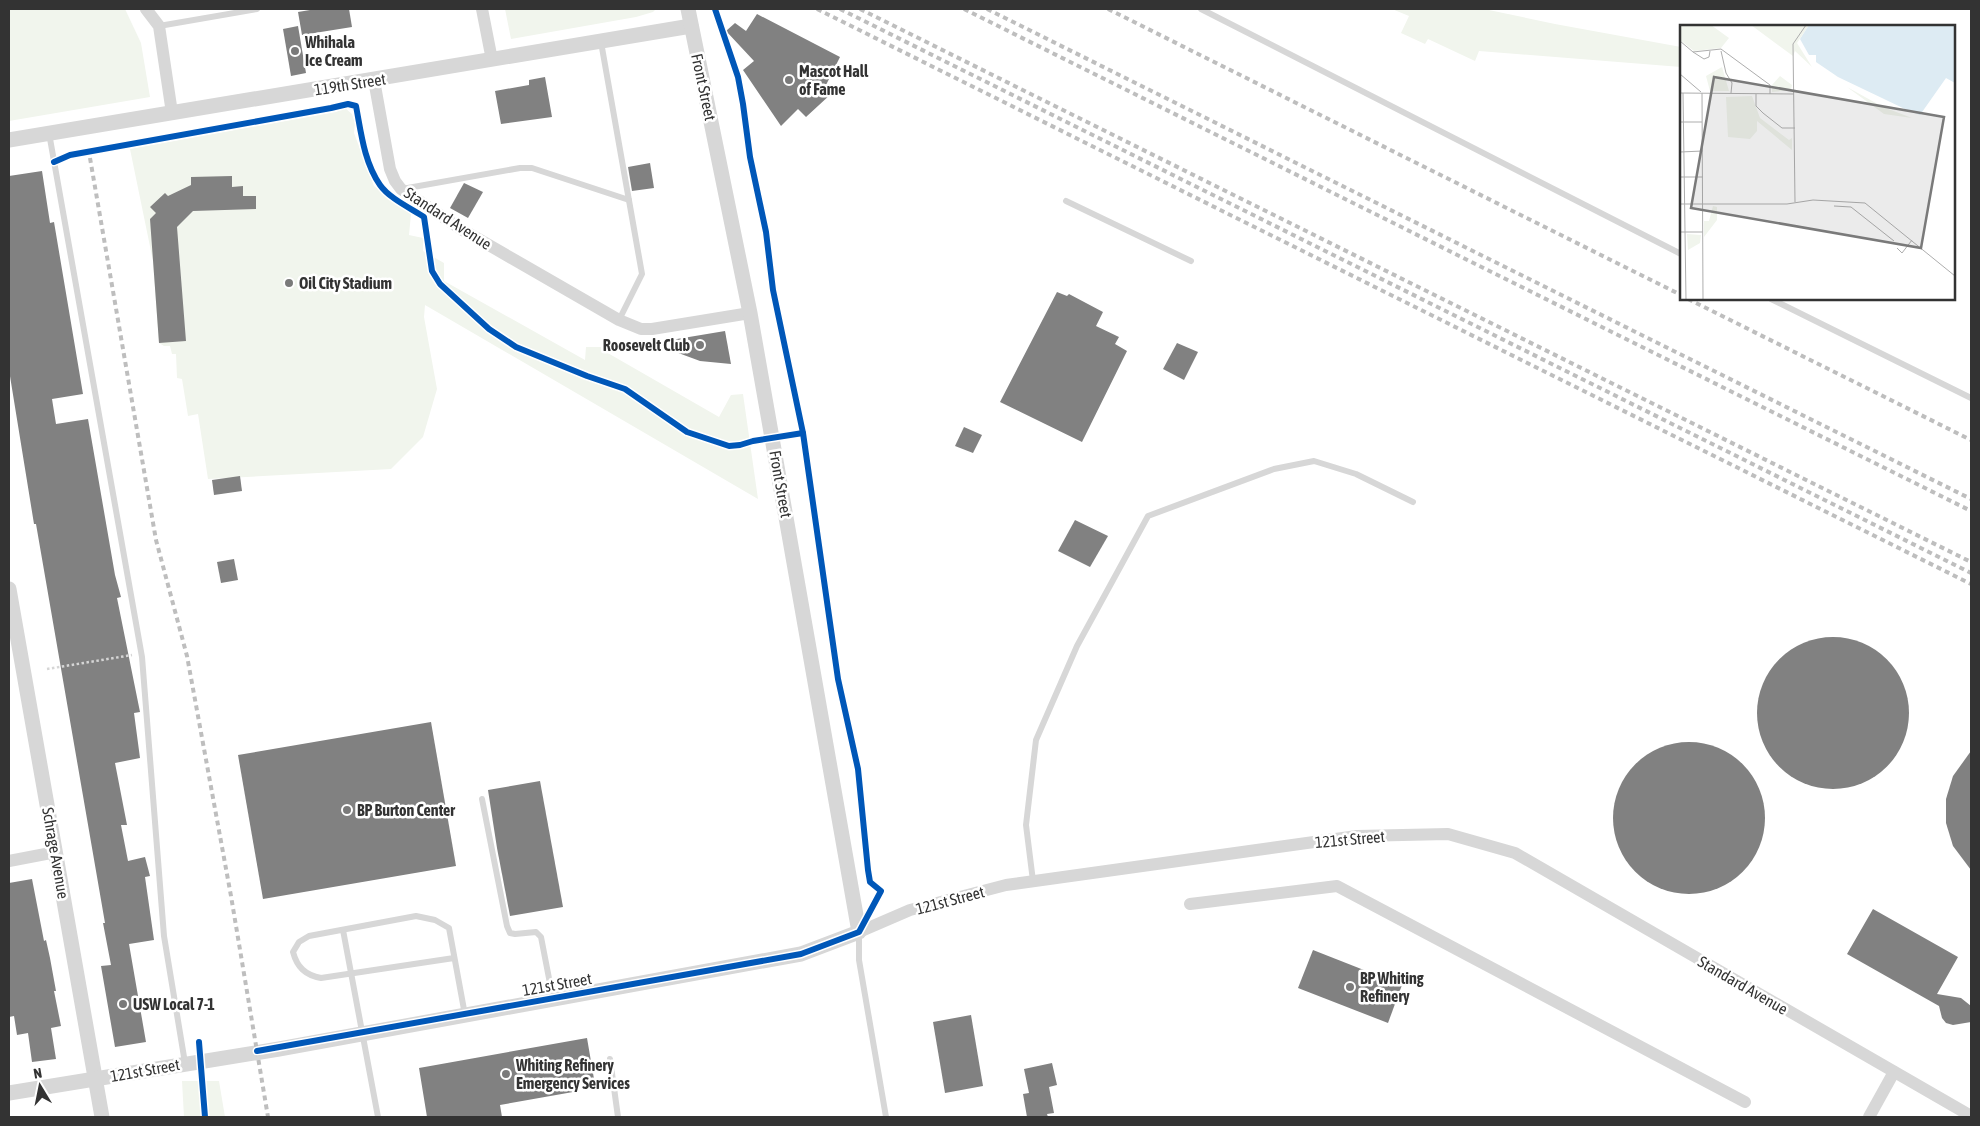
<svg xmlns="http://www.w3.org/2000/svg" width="1980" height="1126" font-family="'Asap Condensed',sans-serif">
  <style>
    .green { fill: #f1f5ed }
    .building { fill: #818181 }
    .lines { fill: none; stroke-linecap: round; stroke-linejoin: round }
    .path { stroke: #d6d6d6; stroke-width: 2.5; stroke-dasharray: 2.5 2.5; stroke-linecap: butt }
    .service { stroke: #d7d7d7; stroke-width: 6 }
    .minor { stroke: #d7d7d7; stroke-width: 12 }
    .tertiary { stroke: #d7d7d7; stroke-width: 15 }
    .rail { stroke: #bebebe; stroke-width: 4; stroke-dasharray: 5 4; stroke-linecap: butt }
    .cycleway-casing { stroke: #fff; stroke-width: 9 }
    .cycleway { stroke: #0057b8; stroke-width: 6 }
    .poi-dot { fill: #7a7a7a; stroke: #fff; stroke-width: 2 }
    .labels { text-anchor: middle; stroke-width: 5; stroke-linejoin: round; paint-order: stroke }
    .poi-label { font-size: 16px; font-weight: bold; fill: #333; stroke: #fff; text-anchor: start }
    .street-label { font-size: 16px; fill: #333; stroke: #fff }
    .inset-road { fill: none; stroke: #adadad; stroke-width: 1 }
    .view { fill: #7a7a7a; fill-opacity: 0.15; stroke: #7a7a7a; stroke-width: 2.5 }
    .inset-edge { fill: none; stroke: #333; stroke-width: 2.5 }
  </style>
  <rect width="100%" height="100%" fill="#fff"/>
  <!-- green -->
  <g class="green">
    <polygon points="9,9 125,9 141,43 150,97 9,121"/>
    <polygon points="505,9 656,9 653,12 636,17 511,39"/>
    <polygon points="1392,9 1484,9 1555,24 1681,47 1681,67 1479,51 1475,61 1428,39 1425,44 1401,33 1409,16"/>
    <polygon points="345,108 352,114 355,123 354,133 374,186 411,214 409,235 423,238 423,251 444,263 444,281 585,360 586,347 602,347 606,352 719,417 731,395 743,394 758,499 425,305 424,317 437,389 423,437 391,469 208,479 198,414 188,416 182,379 177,378 176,354 172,354 170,346 164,346 159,343 153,261 130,149 336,112"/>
    <polygon points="182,1081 219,1081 225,1117 184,1117"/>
  </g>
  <!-- building -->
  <g class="building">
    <polygon points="316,9 349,9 352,27 302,35 298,12"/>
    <polygon points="757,14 840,57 824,89 831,94 806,117 798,109 781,126 743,70 754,61 726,31 735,23 746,31"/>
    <polygon points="298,26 306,73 291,76 283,29"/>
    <polygon points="545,77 552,117 501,124 495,91 529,85 529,80"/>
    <polygon points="650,163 654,188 632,191 628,167"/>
    <polygon points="42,171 50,223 54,222 83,394 52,399 56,424 88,419 115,575 121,597 117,598 140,712 134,713 140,758 115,763 127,825 121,825 128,861 145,857 150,876 145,877 154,940 129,944 146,1042 115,1047 101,966 111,965 103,923 105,923 36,524 34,524 9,370 9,176"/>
    <polygon points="232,176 232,187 243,186 243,196 256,196 256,209 193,211 177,227 186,341 159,343 150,219 156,213 150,207 165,193 168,196 191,185 191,177"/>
    <polygon points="464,183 483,192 468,218 450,208"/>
    <polygon points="1057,292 1067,296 1069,294 1103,312 1096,326 1119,337 1115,344 1127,351 1082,442 1000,402"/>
    <polygon points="725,331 731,364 700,361 673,351 671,340"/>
    <polygon points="1177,343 1198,352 1184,380 1163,369"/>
    <polygon points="964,427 982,435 973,453 955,446"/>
    <polygon points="240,476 242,491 214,495 212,480"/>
    <polygon points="1075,520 1108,536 1090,567 1058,551"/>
    <polygon points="234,559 238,580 221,583 217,562"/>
    <circle cx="1833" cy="713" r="76"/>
    <polygon points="431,722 456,866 263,899 238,755"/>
    <circle cx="1689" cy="818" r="76"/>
    <polygon points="1971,751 1971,870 1953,846 1946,823 1946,799 1953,776"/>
    <polygon points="540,781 563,907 510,916 497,848 488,790"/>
    <polygon points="32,879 44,941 46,940 50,958 56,991 54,991 61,1026 51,1028 56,1059 32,1062 28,1033 17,1035 14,1016 9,1017 9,883"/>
    <polygon points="1873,909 1958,957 1937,994 1961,998 1971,1006 1971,1022 1953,1025 1946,1023 1942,1018 1939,1006 1847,954"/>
    <polygon points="1313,950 1402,985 1388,1023 1298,988"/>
    <polygon points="971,1015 983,1086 945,1093 933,1022"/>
    <polygon points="587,1038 594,1079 571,1083 573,1092 500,1105 502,1117 427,1117 419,1068"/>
    <polygon points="1052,1063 1057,1085 1049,1087 1054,1113 1047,1114 1048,1117 1027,1117 1023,1094 1029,1093 1024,1069"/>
  </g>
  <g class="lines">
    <!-- path -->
    <polyline class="path" points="47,669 132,655"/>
    <!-- service -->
    <g class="service">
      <polyline points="1201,9 1681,254"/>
      <polyline points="159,26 257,9"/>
      <polyline points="601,42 642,274 619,320"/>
      <polyline points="49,133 142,657 164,936 185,1063"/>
      <polyline points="402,189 520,168 532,168 629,200"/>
      <polyline points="1066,201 1191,261"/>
      <polyline points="1771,299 1971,398"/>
      <polyline points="482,799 507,926 510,933 515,934 536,932 541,937 553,999"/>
      <polyline points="1033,881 1026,825 1036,740 1077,646 1148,516 1274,469 1314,461 1356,474 1413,502"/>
      <polyline points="343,930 378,1117"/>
      <polyline points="859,934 859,960 886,1117"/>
      <path d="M454 958 321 978C305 975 297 967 293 952L299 942 309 936 416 916 435 920 449 928 465 1015"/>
      <polyline points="610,1059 618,1117"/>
    </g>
    <!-- minor -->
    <g class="minor">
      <polyline points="146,9 159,26 172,113"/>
      <polyline points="482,9 492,60"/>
      <polyline points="374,80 390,169 395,181 401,189 461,229 619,320 641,329 652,329 750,313"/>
      <polyline points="9,861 56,852"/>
      <polyline points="1190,904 1337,886 1745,1102"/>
      <polyline points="859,932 910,910 1006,885 1357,836 1448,834 1515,853 1971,1116"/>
      <polyline points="1869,1117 1894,1072"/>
    </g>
    <!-- tertiary -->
    <g class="tertiary">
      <polyline points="9,140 691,26"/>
      <polyline points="9,589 102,1117"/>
      <polyline points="9,1093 279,1049 801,954 859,932 750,313 688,9"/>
    </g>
    <!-- rail -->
    <g class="rail">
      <polyline points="817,9 1971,584"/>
      <polyline points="840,9 1971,573"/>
      <polyline points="860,9 1971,562"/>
      <polyline points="964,9 1971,511"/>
      <polyline points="987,9 1971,499"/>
      <polyline points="1108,9 1681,295"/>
      <polyline points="90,158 156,540 187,656 231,896 268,1117"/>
      <polyline points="1688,299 1971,440"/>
    </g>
    <defs>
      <g id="cycleway">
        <path d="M54 162 70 155 331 108 348 104 356 106C361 132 364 162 380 185 389 198 410 208 424 217L432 271 440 284 489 329 516 347 587 376 625 389 687 432 729 446 740 445 753 441 803 433"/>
        <polyline points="199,1042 205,1117"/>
        <polyline points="257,1051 801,954 859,932 881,891 870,882 868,870 858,769 838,679 803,433 773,290 766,232 750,157 743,104 738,77 715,9"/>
      </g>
    </defs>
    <!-- cycleway casing -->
    <use href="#cycleway" class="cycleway-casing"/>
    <!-- cycleway -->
    <use href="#cycleway" class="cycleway"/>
  </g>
  <!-- markers -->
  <g class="poi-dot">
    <circle cx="295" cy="51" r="5"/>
    <circle cx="789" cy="80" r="5"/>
    <circle cx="289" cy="283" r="5"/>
    <circle cx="700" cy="345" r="5"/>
    <circle cx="347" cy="810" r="5"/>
    <circle cx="1350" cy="987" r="5"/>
    <circle cx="123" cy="1004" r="5"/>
    <circle cx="506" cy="1074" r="5"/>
  </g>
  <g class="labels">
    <!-- poi labels -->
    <g class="poi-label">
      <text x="305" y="48">Whihala<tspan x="305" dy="18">Ice Cream</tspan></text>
      <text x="799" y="77">Mascot Hall<tspan x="799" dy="18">of Fame</tspan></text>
      <text x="299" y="289">Oil City Stadium</text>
      <text x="690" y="351" text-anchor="end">Roosevelt Club</text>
      <text x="357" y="816">BP Burton Center</text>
      <text x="1360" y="984">BP Whiting<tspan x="1360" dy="18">Refinery</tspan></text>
      <text x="133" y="1010">USW Local 7-1</text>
      <text x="516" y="1071">Whiting Refinery<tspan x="516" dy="18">Emergency Services</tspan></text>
    </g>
    <!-- street labels -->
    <g class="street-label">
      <text transform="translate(350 84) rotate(-9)" y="6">119th Street</text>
      <text transform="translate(704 87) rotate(78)" y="6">Front Street</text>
      <text transform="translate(448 218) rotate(33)" y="6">Standard Avenue</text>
      <text transform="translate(781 484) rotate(80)" y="6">Front Street</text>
      <text transform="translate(1350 839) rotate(-5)" y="6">121st Street</text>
      <text transform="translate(56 853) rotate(80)" y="6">Schrage Avenue</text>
      <text transform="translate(950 900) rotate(-15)" y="6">121st Street</text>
      <text transform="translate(557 984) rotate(-10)" y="6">121st Street</text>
      <text transform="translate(1743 985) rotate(30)" y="6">Standard Avenue</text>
      <text transform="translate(145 1070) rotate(-10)" y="6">121st Street</text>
    </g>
  </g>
  <!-- overview -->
  <g transform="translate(1680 25)">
    <rect width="275" height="275" fill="#fff"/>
    <path d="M0 0H31L49 13 41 23 14 26 0 15ZM71 0H129L117 18 132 42 115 26 113 31ZM42 42 49 66H30L26 51ZM100 51 112 60 111 65 92 67V60ZM167 62 203 82 232 93 204 89ZM72 71 80 93 109 115 112 113V125L77 96V106L70 114 48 112 46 72ZM33 181 37 182V195L24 212V196H29ZM7 209 21 210 20 218 8 225Z" fill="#f1f5ed"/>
    <path d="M129 0H275V58L266 53 240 90 227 85 158 52 136 37V30H129L120 14Z" fill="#ddebf3"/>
    <path class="inset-road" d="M0 16 13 27 41 24 90 60V69M41 26 46 48 52 58 51 68M13 27 24 34 29 32 30 26M0 49 21 67M0 68 114 69M3 68 6 275M22 68 23 275M76 69V81L83 88 102 103H115M0 97H22M0 127 23 126M0 152H23M115 177 113 19 126 0M0 179H107L133 175 185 178 275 251M154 181 171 182 214 216M0 207H23M217 223 222 228 232 215"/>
    <path class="view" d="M34 52 264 92 241 223 11 183Z"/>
    <rect width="275" height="275" class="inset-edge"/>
  </g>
  <!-- border -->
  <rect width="1980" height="1126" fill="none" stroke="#333333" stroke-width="20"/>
  <!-- north arrow -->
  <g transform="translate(40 1086) rotate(350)" stroke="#ffffff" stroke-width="4" paint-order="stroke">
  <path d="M0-4L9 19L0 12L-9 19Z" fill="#333333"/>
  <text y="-8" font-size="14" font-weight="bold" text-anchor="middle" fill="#333333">N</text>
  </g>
</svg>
